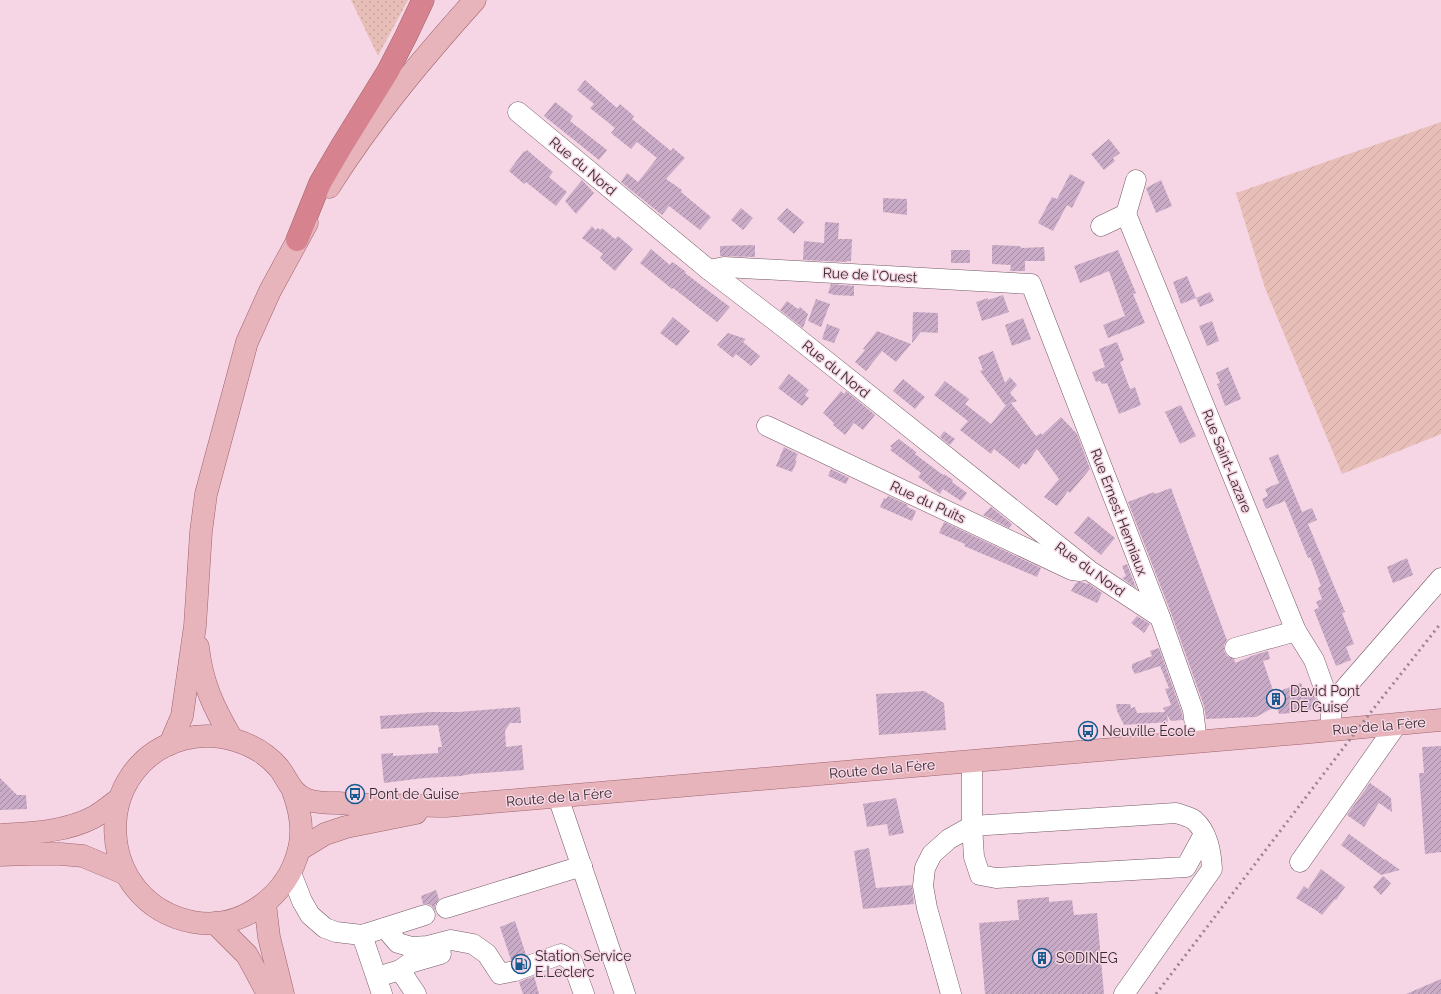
<svg xmlns="http://www.w3.org/2000/svg" width="1441" height="994" font-family="Raleway,sans-serif">
  <style>
    .grass { fill: url(#grass-dots) }
    .garden { fill: url(#garden-furrows) }
    .building { fill: url(#building-hatch) }
    .lines { fill: none; stroke-linecap: round; stroke-linejoin: round }
    .minor-casing { stroke: #745965; stroke-width: 21 }
    .major-casing { stroke: #9f636d; stroke-width: 23 }
    .highway-casing { stroke: #9f636d; stroke-width: 23 }
    .minor { stroke: #fff; stroke-width: 20 }
    .major { stroke: #e7b4bc; stroke-width: 22 }
    .highway { stroke: #d7828f; stroke-width: 22 }
    .rail { stroke: #9b848e; stroke-width: 3; stroke-dasharray: 2 4; stroke-linecap: butt }
    .labels { text-anchor: middle; stroke-width: 3; stroke-linejoin: round; paint-order: stroke }
    .street-label { font-size: 14px; fill: #362a2f; stroke: #f6d6e4 }
    .poi-label { font-size: 14px; fill: #362a2f; stroke: #f6d6e4; text-anchor: start }
  </style>
  <defs>
    <pattern id="grass-dots" width="8" height="8" patternUnits="userSpaceOnUse"><rect width="8" height="8" fill="#e8bfb8"/><path d="M2 2h.1M6 6h.1" fill="none" stroke="#c8a49e" stroke-width="1.8" stroke-linecap="round"/></pattern>
    <pattern id="garden-furrows" width="10" height="10" patternUnits="userSpaceOnUse"><rect width="10" height="10" fill="#e8bfb8"/><path d="M-1 1l2-2M0 10L10 0M9 11l2-2" fill="none" stroke="#c8a49e"/></pattern>
    <pattern id="building-hatch" width="6" height="6" patternUnits="userSpaceOnUse"><rect width="6" height="6" fill="#c9abc7"/><path d="M-1 1l2-2M0 6l6-6M5 7l2-2" fill="none" stroke="#a48ba2"/></pattern>
  </defs>
  <rect width="100%" height="100%" fill="#f6d6e4"/>
  <!-- grass -->
  <polygon class="grass" points="351,0 408,0 378,56"/>
  <!-- garden -->
  <polygon class="garden" points="1441,122 1441,434 1342,474 1265,288 1236,193"/>
  <!-- building -->
  <g class="building">
    <polygon points="585,80 617,108 620,104 634,116 632,119 671,151 673,148 685,158 666,179 682,190 681,192 711,217 700,230 669,206 662,215 621,182 627,173 638,182 657,158 637,142 631,149 611,133 615,128 590,108 594,104 577,90"/>
    <polygon points="555,102 573,116 570,121 607,150 599,160 544,116"/>
    <polygon points="1109,139 1120,153 1113,158 1115,161 1104,170 1091,154"/>
    <polygon points="527,150 553,172 549,177 567,192 556,206 526,182 524,184 509,171 524,151 525,152"/>
    <polygon points="1070,174 1085,182 1072,208 1067,205 1053,231 1038,223 1052,197 1057,199"/>
    <polygon points="582,180 594,193 576,214 565,201"/>
    <polygon points="1161,180 1172,206 1156,213 1146,188"/>
    <polygon points="883,198 907,199 907,215 883,212"/>
    <polygon points="741,208 753,218 743,230 731,220"/>
    <polygon points="787,208 804,222 794,234 777,219"/>
    <polygon points="825,222 839,223 838,239 852,239 851,261 847,261 847,262 803,260 804,241 824,243"/>
    <polygon points="592,226 595,230 598,228 600,230 602,228 615,239 618,236 633,249 615,271 600,258 603,254 582,238"/>
    <polygon points="755,245 755,257 720,256 720,246"/>
    <polygon points="992,245 1019,246 1022,248 1044,247 1045,261 1025,261 1025,271 1010,271 1011,265 992,264"/>
    <polygon points="651,249 670,265 672,262 677,265 686,272 685,273 730,307 717,322 673,288 672,289 640,263"/>
    <rect x="951" y="250" width="19" height="13"/>
    <polygon points="1118,250 1136,293 1133,294 1145,323 1108,338 1103,325 1125,316 1109,271 1080,283 1074,266"/>
    <polygon points="1187,276 1196,298 1181,304 1173,282"/>
    <polygon points="831,284 854,286 854,296 835,295 828,293"/>
    <polygon points="1210,292 1214,301 1200,307 1196,298"/>
    <polygon points="1003,295 1009,312 982,321 976,302 988,298 988,300"/>
    <polygon points="816,299 830,304 821,327 808,321"/>
    <polygon points="787,301 798,309 800,307 808,314 803,328 780,310"/>
    <polygon points="913,312 938,313 938,333 921,332 912,343"/>
    <polygon points="673,317 690,331 677,346 660,333"/>
    <polygon points="1023,318 1031,339 1012,346 1005,325"/>
    <polygon points="1212,321 1219,341 1207,346 1199,326"/>
    <polygon points="827,324 840,329 834,343 822,339"/>
    <polygon points="877,331 911,344 896,362 882,351 866,371 855,362 865,350 863,349"/>
    <polygon points="728,333 746,339 743,342 760,356 751,366 736,354 733,358 717,345"/>
    <polygon points="1117,342 1124,360 1120,362 1130,389 1135,387 1141,405 1119,414 1107,383 1102,384 1100,381 1096,382 1092,372 1105,367 1099,349"/>
    <polygon points="993,351 1005,383 1010,377 1017,385 1010,393 1017,401 1011,403 1036,436 1041,433 1042,435 1061,417 1077,434 1090,469 1070,493 1068,491 1057,506 1044,497 1059,479 1037,449 1026,465 1023,463 1019,469 994,449 991,454 960,430 968,421 934,395 945,381 969,399 965,404 991,424 1007,404 1005,405 980,371 983,370 978,357"/>
    <polygon points="1228,367 1241,399 1225,406 1217,384 1220,383 1216,373"/>
    <polygon points="789,374 809,390 805,395 809,398 802,406 778,388"/>
    <polygon points="903,379 925,397 915,409 893,391"/>
    <polygon points="841,391 844,394 846,391 875,415 863,430 854,423 845,435 833,425 834,423 823,413"/>
    <polygon points="1181,405 1196,436 1180,444 1165,412"/>
    <polygon points="944,431 955,439 950,445 940,437"/>
    <polygon points="899,439 916,452 915,454 943,475 944,474 953,480 952,482 967,493 961,501 943,489 940,494 918,477 921,473 890,450 892,448 890,446"/>
    <polygon points="784,447 798,454 795,460 797,461 792,472 776,466"/>
    <polygon points="1278,454 1302,512 1312,508 1317,520 1308,524 1345,612 1342,613 1354,644 1346,647 1351,660 1336,666 1314,610 1319,608 1316,602 1322,599 1318,588 1321,586 1310,557 1308,558 1285,501 1266,509 1262,499 1268,496 1265,489 1279,483 1269,458"/>
    <polygon points="831,469 849,478 846,484 828,476"/>
    <polygon points="1171,488 1225,635 1227,640 1224,645 1224,651 1227,656 1234,659 1235,663 1254,655 1268,651 1270,659 1263,661 1274,693 1301,683 1304,691 1308,689 1310,693 1313,692 1319,706 1306,712 1279,714 1277,706 1256,717 1206,719 1204,706 1171,613 1128,502 1154,492 1155,494"/>
    <polygon points="888,496 908,505 907,507 916,511 912,521 880,507 884,498 886,499"/>
    <polygon points="991,507 1012,524 1009,528 983,515"/>
    <polygon points="1088,516 1115,538 1101,555 1074,533"/>
    <polygon points="944,522 1041,568 1037,577 964,546 965,544 939,533"/>
    <polygon points="1407,558 1413,575 1393,583 1387,567"/>
    <polygon points="1127,564 1136,588 1122,578 1126,576 1122,566"/>
    <polygon points="1078,582 1082,582 1087,584 1088,583 1102,593 1097,603 1071,591 1075,584"/>
    <polygon points="1137,616 1150,624 1144,633 1131,623"/>
    <polygon points="1159,648 1182,713 1183,720 1171,721 1167,715 1168,722 1124,725 1117,711 1116,704 1130,704 1131,708 1135,707 1137,713 1165,712 1163,708 1171,705 1165,689 1169,688 1160,666 1135,674 1132,669 1132,664 1152,656 1150,651"/>
    <polygon points="924,691 944,703 946,730 879,735 876,694"/>
    <polygon points="520,707 521,723 510,723 505,731 506,747 522,745 524,770 470,774 461,776 424,778 384,783 381,754 393,753 393,756 438,753 438,747 442,747 438,725 381,729 380,716 430,712 459,712"/>
    <polygon points="1441,746 1441,852 1425,854 1419,773 1424,773 1422,747"/>
    <polygon points="0,778 17,795 26,795 27,809 0,810"/>
    <polygon points="1370,783 1391,798 1392,812 1379,803 1364,827 1347,815"/>
    <polygon points="896,798 904,833 889,836 887,824 867,827 863,804"/>
    <polygon points="1349,834 1385,860 1385,859 1400,870 1381,875 1341,845"/>
    <polygon points="869,848 876,888 912,885 914,904 863,909 854,851"/>
    <polygon points="1321,869 1345,887 1336,900 1335,899 1322,915 1317,911 1296,898 1304,886 1308,889"/>
    <polygon points="1383,876 1391,883 1381,895 1373,887"/>
    <polygon points="436,890 439,899 435,905 435,910 432,906 428,904 423,904 421,896"/>
    <polygon points="1049,897 1049,902 1072,900 1074,915 1097,913 1104,994 985,994 979,923 1019,920 1017,900"/>
    <polygon points="515,921 526,955 511,960 500,927"/>
    <polygon points="534,976 539,994 523,994 519,982"/>
    <polygon points="1441,979 1441,994 1406,994"/>
  </g>
  <g class="lines">
    <defs>
      <g id="minor">
        <polyline points="518,112 709,270 786,329 1090,571 1160,617"/>
        <polyline points="1126,214 1296,631 1314,660 1331,707 1331,730"/>
        <polyline points="1101,226 1126,214 1136,180"/>
        <polyline points="709,270 724,267 1031,284 1160,617 1193,710 1197,742"/>
        <polyline points="767,426 1072,570 1080,571"/>
        <polyline points="1235,648 1296,631"/>
        <polyline points="1331,707 1339,695 1441,578"/>
        <polyline points="972,761 972,826 974,857 980,875 996,878 1186,867 1204,834"/>
        <polyline points="558,797 625,994"/>
        <polyline points="1300,862 1397,724"/>
        <polyline points="291,873 302,901 310,915 325,928 336,932 362,935 425,915"/>
        <polyline points="446,908 582,866"/>
        <polyline points="385,928 398,943 412,947 428,946 451,940 473,944 487,954 500,974 515,971 561,954 572,961 584,994"/>
        <polyline points="362,935 382,994"/>
        <polyline points="400,970 416,994"/>
        <polyline points="377,977 400,970 410,963 441,954"/>
        <path d="M951 994 927 908 923 886 925 868 932 854 949 839 972 826 1176 813C1182 815 1190 817 1194 820 1208 832 1211 852 1212 869L1124 994"/>
      </g>
      <g id="major">
        <path d="M329 187C371 120 422 59 475 0"/>
        <path d="M198 647C202 684 214 708 232 739"/>
        <polyline points="170,744 182,716 195,626 201,532 206,494 247,342 270,291 307,223"/>
        <path d="M293 791C300 810 304 829 299 849 288 896 241 931 193 922 94 903 88 765 184 739 217 730 257 742 279 768 289 781 291 794 308 800 317 803 329 803 338 803 374 806 410 805 446 806L1300 733 1441 720"/>
        <path d="M0 835C31 833 66 832 94 817 103 812 111 805 119 799"/>
        <polyline points="299,850 325,834 346,827 416,813"/>
        <polyline points="0,855 31,854 61,854 83,856 126,874"/>
        <polyline points="265,904 269,937 283,994"/>
        <polyline points="215,923 247,955 268,994"/>
      </g>
      <polyline id="highway" points="297,240 320,183 341,147 388,71 406,36 423,0"/>
    </defs>
    <!-- minor casing -->
    <use href="#minor" class="minor-casing"/>
    <!-- major casing -->
    <use href="#major" class="major-casing"/>
    <!-- highway casing -->
    <use href="#highway" class="highway-casing"/>
    <!-- minor -->
    <use href="#minor" class="minor"/>
    <!-- major -->
    <use href="#major" class="major"/>
    <!-- highway -->
    <use href="#highway" class="highway"/>
    <!-- rail -->
    <polyline class="rail" points="1156,994 1367,717 1441,623"/>
  </g>
  <!-- icons -->
  <defs>
    <symbol id="building-ring" viewBox="-11 -11 22 22"><circle r="9.5" fill="#f6d6e4" stroke="#15598e" stroke-width="1.5"/><path d="M-4-6H4V6H1V3H-1V6H-4ZM-2.5-4.3h1.7v1.8h-1.7ZM.8-4.3h1.7v1.8H.8ZM-2.5-1h1.7V.8h-1.7ZM.8-1h1.7V.8H.8Z" fill="#15598e"/></symbol>
    <symbol id="bus-ring" viewBox="-11 -11 22 22"><circle r="9.5" fill="#f6d6e4" stroke="#15598e" stroke-width="1.5"/><path d="M-5-6H5V4H4V6H2V4H-2V6H-4V4H-5ZM-3.5-4V0h7V-4ZM-3.5 1.2v1.5H-2V1.2ZM2 1.2v1.5H3.5V1.2Z" fill="#15598e"/></symbol>
    <symbol id="fuel-ring" viewBox="-11 -11 22 22"><circle r="9.5" fill="#f6d6e4" stroke="#15598e" stroke-width="1.5"/><path d="M-5.5-6h7V0h2V4h1.3V-2.5L3-4.5l.8-.8L6-3V5H2.5V1h-1V6h-7ZM-4.2-4.7v3.2H.2V-4.7Z" fill="#15598e"/></symbol>
  </defs>
  <g fill-rule="evenodd">
    <use href="#building-ring" x="1265" y="688" width="22" height="22"/>
    <use href="#bus-ring" x="1077" y="720" width="22" height="22"/>
    <use href="#bus-ring" x="344" y="783" width="22" height="22"/>
    <use href="#building-ring" x="1031" y="947" width="22" height="22"/>
    <use href="#fuel-ring" x="510" y="953" width="22" height="22"/>
  </g>
  <g class="labels">
    <!-- street labels -->
    <g class="street-label">
      <text transform="translate(583 166) rotate(40)" y="5">Rue du Nord</text>
      <text transform="translate(870 275) rotate(3)" y="5">Rue de l'Ouest</text>
      <text transform="translate(836 369) rotate(39)" y="5">Rue du Nord</text>
      <text transform="translate(1227 461) rotate(68)" y="5">Rue Saint-Lazare</text>
      <text transform="translate(928 502) rotate(25)" y="5">Rue du Puits</text>
      <text transform="translate(1119 512) rotate(69)" y="5">Rue Ernest Henniaux</text>
      <text transform="translate(1090 569) rotate(36)" y="5">Rue du Nord</text>
      <text transform="translate(1379 726) rotate(-5)" y="5">Rue de la Fère</text>
      <text transform="translate(882 769) rotate(-5)" y="5">Route de la Fère</text>
      <text transform="translate(559 797) rotate(-5)" y="5">Route de la Fère</text>
    </g>
    <!-- poi labels -->
    <g class="poi-label">
      <text x="1290" y="696">David Pont<tspan x="1290" dy="16">DE Guise</tspan></text>
      <text x="1102" y="736">Neuville École</text>
      <text x="369" y="799">Pont de Guise</text>
      <text x="535" y="961">Station Service<tspan x="535" dy="16">E.Leclerc</tspan></text>
      <text x="1056" y="963">SODINEG</text>
    </g>
  </g>
</svg>
